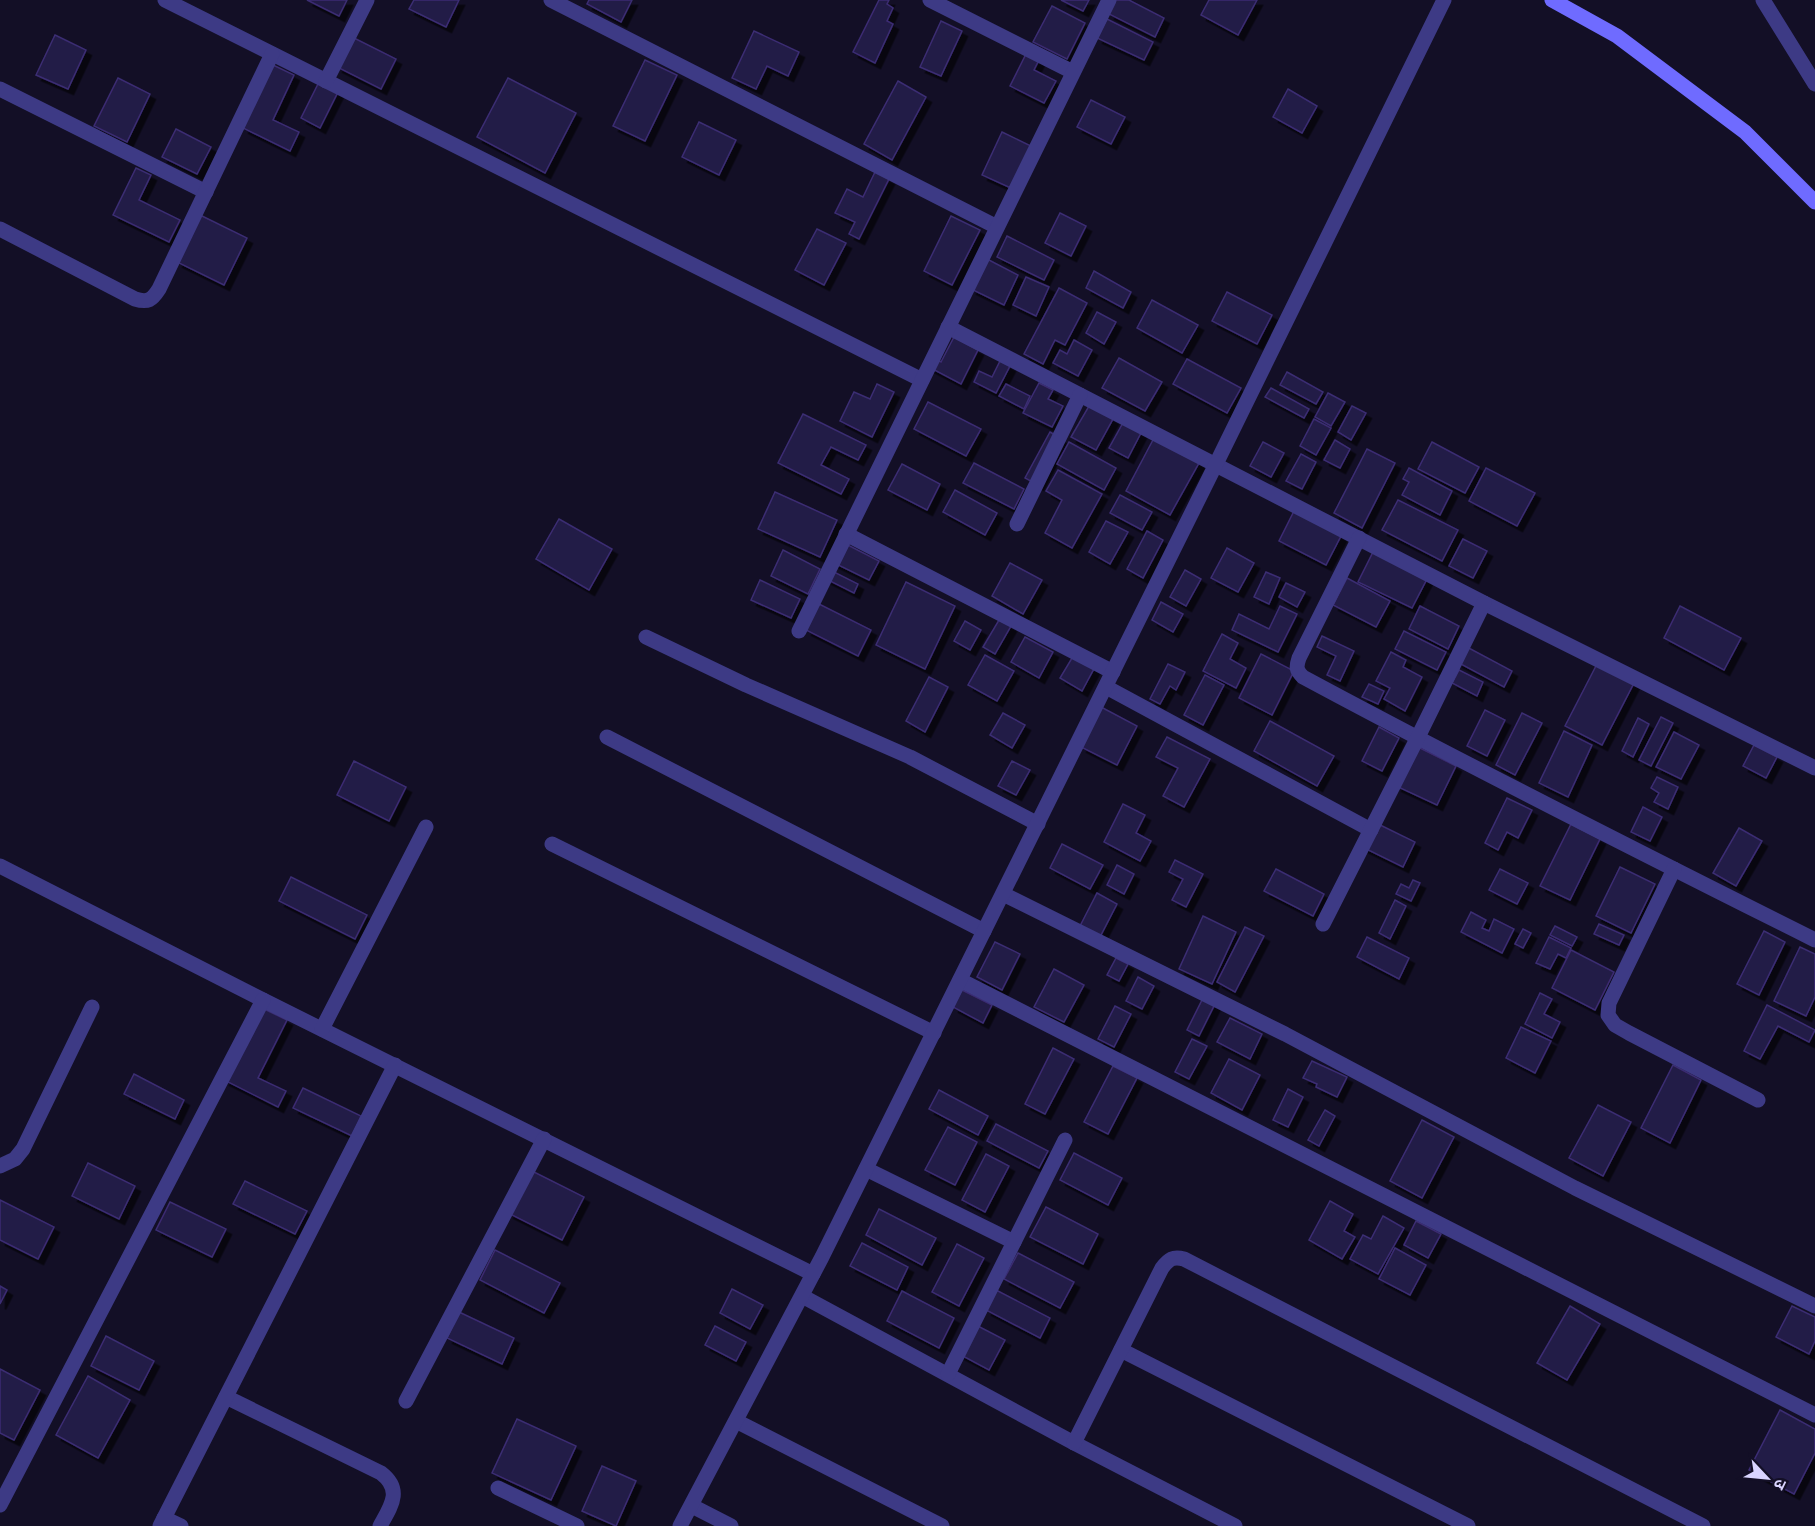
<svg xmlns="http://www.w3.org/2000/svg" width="1815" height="1526" font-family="'Archivo Narrow','Noto Sans Devanagari',sans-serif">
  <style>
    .building { fill: #241b47; stroke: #3b2d73; stroke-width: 1.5; filter: url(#shadow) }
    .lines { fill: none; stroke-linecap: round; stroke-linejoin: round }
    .street { stroke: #3d3a85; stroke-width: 15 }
    .secondary { stroke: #6f6bff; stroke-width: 15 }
  </style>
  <defs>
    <filter id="shadow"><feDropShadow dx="5.5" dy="5.5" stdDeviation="0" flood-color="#0009"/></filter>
  </defs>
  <rect width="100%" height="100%" fill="#130f26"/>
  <!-- building -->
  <g class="building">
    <polygon points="307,0 347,0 339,16"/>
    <polygon points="414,0 459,0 446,27 409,9"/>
    <polygon points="589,0 632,0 621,22 587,4"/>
    <polygon points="879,0 889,0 887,4 893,8 887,21 893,24 875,63 853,52"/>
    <polygon points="1061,0 1089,0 1083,11"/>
    <polygon points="1116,0 1129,0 1164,18 1155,37 1109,14"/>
    <polygon points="1209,0 1257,0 1238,35 1201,15"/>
    <polygon points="1052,6 1085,23 1067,59 1033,42"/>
    <polygon points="1107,19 1153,42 1144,60 1097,38"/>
    <polygon points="941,21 962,31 941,76 920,67"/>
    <polygon points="754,31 799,52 788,76 767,66 756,89 732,78"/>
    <polygon points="55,35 86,50 68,89 36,75"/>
    <polygon points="352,37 396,59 381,89 337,67"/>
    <polygon points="1026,54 1039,60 1034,70 1056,81 1044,103 1010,86"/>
    <polygon points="645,60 677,75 645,141 613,126"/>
    <polygon points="273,65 294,75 273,120 299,132 290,151 243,128"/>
    <polygon points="118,78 150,94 127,142 94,126"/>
    <polygon points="321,78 340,88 320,128 301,118"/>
    <polygon points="508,78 576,113 545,173 477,137"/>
    <polygon points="898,81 926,97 892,160 864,144"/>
    <polygon points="1288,89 1317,106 1302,133 1273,117"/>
    <polygon points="1091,100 1125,117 1111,144 1077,127"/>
    <polygon points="699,122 736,140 719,175 682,157"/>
    <polygon points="176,129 211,147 197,174 162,157"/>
    <polygon points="1002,132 1033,147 1013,189 982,175"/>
    <polygon points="136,168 151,175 139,200 180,220 169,242 113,215"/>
    <polygon points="875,172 889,179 859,239 849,234 855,222 835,213 847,189 863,197"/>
    <polygon points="1060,213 1086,226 1071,256 1045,243"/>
    <polygon points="200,215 247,238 224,285 177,262"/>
    <polygon points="951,216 980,230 952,285 924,271"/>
    <polygon points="817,229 846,243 824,285 795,270"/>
    <polygon points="1007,236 1054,260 1044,280 997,257"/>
    <polygon points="987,259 1018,275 1004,305 971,289"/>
    <polygon points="1094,271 1131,292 1123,308 1086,288"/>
    <polygon points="1026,277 1049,287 1036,316 1013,305"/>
    <polygon points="1059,288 1087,303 1065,345 1055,340 1043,364 1024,354"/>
    <polygon points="1227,292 1272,315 1257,344 1212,321"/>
    <polygon points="1152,300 1198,325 1182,353 1137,328"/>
    <polygon points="1097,312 1116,322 1104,344 1086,333"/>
    <polygon points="954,337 978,350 961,384 925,365 930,356 941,362"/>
    <polygon points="1074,340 1092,350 1078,376 1053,363 1060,350 1067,354"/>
    <polygon points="1119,358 1162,382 1145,411 1102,388"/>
    <polygon points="1187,359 1241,388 1227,413 1173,384"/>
    <polygon points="1000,361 1010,366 996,393 974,382 979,371 992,377"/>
    <polygon points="1287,372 1323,392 1316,404 1280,385"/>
    <polygon points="1039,383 1053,390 1048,399 1063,406 1052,427 1023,413"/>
    <polygon points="877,384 894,392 872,437 840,421 854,392 870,399"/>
    <polygon points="1006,384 1030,396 1024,409 999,396"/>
    <polygon points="1271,388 1309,409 1304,418 1265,397"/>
    <polygon points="1328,393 1345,402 1331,426 1315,417"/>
    <polygon points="928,402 981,429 966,456 914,429"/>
    <polygon points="1089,406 1113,419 1096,450 1071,437"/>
    <polygon points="1352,406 1366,413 1351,440 1338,432"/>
    <polygon points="803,414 866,445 858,460 831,447 821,465 849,479 841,494 778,463"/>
    <polygon points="1314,419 1331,428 1316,455 1300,446"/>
    <polygon points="1124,421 1142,431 1128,458 1109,448"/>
    <polygon points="1050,432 1062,439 1038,485 1025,478"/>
    <polygon points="1154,438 1199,463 1170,515 1126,491"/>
    <polygon points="1335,440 1350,449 1340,468 1324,460"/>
    <polygon points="1069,442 1116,468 1104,490 1057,464"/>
    <polygon points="1263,442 1284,453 1271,477 1250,466"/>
    <polygon points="1432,442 1479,467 1465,493 1418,469"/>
    <polygon points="1367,449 1395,463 1362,528 1334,513"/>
    <polygon points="1301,454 1316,462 1302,489 1286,481"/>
    <polygon points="974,463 1024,489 1014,509 963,483"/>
    <polygon points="902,464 940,484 927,510 888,490"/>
    <polygon points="1409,468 1452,491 1440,515 1402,495 1409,482 1403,479"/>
    <polygon points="1486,468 1535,493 1517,526 1469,501"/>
    <polygon points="1058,470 1102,494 1072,548 1045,533 1062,500 1046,491"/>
    <polygon points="955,490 997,513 985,535 943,512"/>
    <polygon points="775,492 837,520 820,557 758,529"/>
    <polygon points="1120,495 1152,512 1142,530 1110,513"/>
    <polygon points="1398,500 1458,530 1442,561 1382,530"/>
    <polygon points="1294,511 1341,536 1326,565 1279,541"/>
    <polygon points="559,519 612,549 589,590 536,559"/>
    <polygon points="1106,521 1128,532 1110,564 1089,552"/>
    <polygon points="1147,531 1163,540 1143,578 1127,569"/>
    <polygon points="1463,539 1487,551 1473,578 1449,566"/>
    <polygon points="840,541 879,561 869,580 830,561"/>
    <polygon points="1227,548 1254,563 1238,592 1211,578"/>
    <polygon points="783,550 820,569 808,594 771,576"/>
    <polygon points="1374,550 1428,577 1412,608 1358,582"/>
    <polygon points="1010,563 1042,580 1023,614 992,596"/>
    <polygon points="830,570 858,584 854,593 826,579"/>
    <polygon points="1185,570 1201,579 1186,606 1170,597"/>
    <polygon points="1266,572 1280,578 1269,604 1254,597"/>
    <polygon points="1347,578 1390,601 1376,627 1333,605"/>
    <polygon points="760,580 800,599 791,618 751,600"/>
    <polygon points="906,582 955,606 925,669 876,645"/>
    <polygon points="1286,583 1305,592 1297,607 1279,597"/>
    <polygon points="1161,602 1183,614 1173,632 1152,620"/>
    <polygon points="819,604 871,630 858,656 806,630"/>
    <polygon points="1280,606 1297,614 1278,652 1232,630 1239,614 1269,629"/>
    <polygon points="1420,606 1459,626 1448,649 1409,629"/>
    <polygon points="1680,606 1741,638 1724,670 1664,638"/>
    <polygon points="999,620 1011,626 995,654 983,647"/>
    <polygon points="965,621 981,630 970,650 954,641"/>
    <polygon points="1404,631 1446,652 1437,670 1395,649"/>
    <polygon points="1222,634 1238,643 1230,659 1246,668 1236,688 1203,671"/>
    <polygon points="1322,636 1354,651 1340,681 1327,675 1336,656 1317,647"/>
    <polygon points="1025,637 1053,652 1039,678 1011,662"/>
    <polygon points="1465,646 1512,671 1504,687 1457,662"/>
    <polygon points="1391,652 1406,660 1403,667 1422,677 1405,711 1384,699 1390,688 1376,681"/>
    <polygon points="1075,653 1096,665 1082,691 1060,678"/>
    <polygon points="1261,654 1294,671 1272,715 1239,698"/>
    <polygon points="985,655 1014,671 997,701 968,685"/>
    <polygon points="1168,664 1185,672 1176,690 1170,686 1160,704 1150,699"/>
    <polygon points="1597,664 1634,683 1602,745 1565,726"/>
    <polygon points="1459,670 1483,682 1477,696 1452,683"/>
    <polygon points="1205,675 1224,685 1203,725 1184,715"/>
    <polygon points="929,677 948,687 925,732 906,721"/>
    <polygon points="1369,684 1384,691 1378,704 1362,697"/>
    <polygon points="1101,707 1137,726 1117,765 1081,747"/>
    <polygon points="1485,710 1505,720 1487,756 1467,746"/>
    <polygon points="1003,713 1025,725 1012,748 990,735"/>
    <polygon points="1522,713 1542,723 1515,775 1496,765"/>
    <polygon points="1661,717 1673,723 1651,766 1639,760"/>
    <polygon points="1638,718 1649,724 1633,757 1622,751"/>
    <polygon points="1270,721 1334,756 1317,786 1254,751"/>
    <polygon points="1379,727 1399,738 1382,771 1362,761"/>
    <polygon points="1564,731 1592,745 1568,797 1539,783"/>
    <polygon points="1674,732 1699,745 1681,779 1656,767"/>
    <polygon points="1167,737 1210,759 1184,807 1163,796 1178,768 1156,757"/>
    <polygon points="1754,745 1777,757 1766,778 1743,766"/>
    <polygon points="1416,746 1456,766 1437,805 1396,786"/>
    <polygon points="354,761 406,787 389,821 337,795"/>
    <polygon points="1012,761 1030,770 1016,795 998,786"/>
    <polygon points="1657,777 1678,787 1668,809 1654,802 1659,793 1651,788"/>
    <polygon points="1507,798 1532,810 1518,838 1507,832 1498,850 1485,843"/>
    <polygon points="1123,804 1145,815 1136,833 1151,841 1140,861 1104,842"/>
    <polygon points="1643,807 1662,817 1650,841 1631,832"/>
    <polygon points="1372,821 1415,842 1403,867 1360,846"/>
    <polygon points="1571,824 1600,839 1570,900 1540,886"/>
    <polygon points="1739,828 1762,841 1736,886 1713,873"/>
    <polygon points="1062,844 1103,865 1090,889 1050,868"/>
    <polygon points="1175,860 1203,874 1186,907 1172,900 1183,879 1169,872"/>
    <polygon points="1117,865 1134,874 1124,894 1107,885"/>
    <polygon points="1620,867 1655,884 1631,933 1596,916"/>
    <polygon points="1276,869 1324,894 1313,916 1264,891"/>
    <polygon points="1500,869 1528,883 1517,904 1489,890"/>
    <polygon points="291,877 367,915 355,939 279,901"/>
    <polygon points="1413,880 1420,883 1411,901 1396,894 1401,884 1409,888"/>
    <polygon points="1097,893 1117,904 1100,937 1080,926"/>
    <polygon points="1395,900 1406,906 1390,939 1379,933"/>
    <polygon points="1471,912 1486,920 1482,928 1489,931 1494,919 1514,929 1502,953 1461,932"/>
    <polygon points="1203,916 1236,932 1212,984 1179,969"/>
    <polygon points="1599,924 1624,935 1619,945 1594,934"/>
    <polygon points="1555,926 1577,937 1572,946 1550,935"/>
    <polygon points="1245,927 1264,936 1235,992 1217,982"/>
    <polygon points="1523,929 1531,933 1523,948 1515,944"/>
    <polygon points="1764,931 1785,942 1759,995 1737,984"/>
    <polygon points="1367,937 1409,958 1399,979 1357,957"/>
    <polygon points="1549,937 1571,948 1566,958 1558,954 1550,969 1536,963"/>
    <polygon points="995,942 1020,954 1002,990 977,977"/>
    <polygon points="1800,947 1815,954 1815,997 1806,1016 1774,1001"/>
    <polygon points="1571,950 1614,972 1595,1010 1552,988"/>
    <polygon points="1116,958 1128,964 1119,981 1107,975"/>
    <polygon points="1054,969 1084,985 1064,1022 1034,1007"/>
    <polygon points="1138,977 1154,986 1142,1009 1126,1001"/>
    <polygon points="962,990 992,1005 983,1023 953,1007"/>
    <polygon points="1540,993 1552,999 1544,1014 1560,1022 1552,1038 1525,1024"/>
    <polygon points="1204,996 1216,1002 1199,1036 1187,1030"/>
    <polygon points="1767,1005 1815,1030 1809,1042 1778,1026 1760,1059 1744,1051"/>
    <polygon points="1115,1006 1131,1014 1114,1047 1098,1039"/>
    <polygon points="260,1007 287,1020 258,1078 286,1091 278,1107 224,1080"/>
    <polygon points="1230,1018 1262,1034 1250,1059 1217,1042"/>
    <polygon points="1521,1027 1551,1041 1535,1073 1506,1058"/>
    <polygon points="1192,1039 1207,1046 1189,1079 1175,1072"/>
    <polygon points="1053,1048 1074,1059 1045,1114 1025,1104"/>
    <polygon points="1229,1059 1260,1075 1242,1110 1211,1093"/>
    <polygon points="1312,1061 1347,1077 1337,1097 1316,1087 1317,1084 1303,1078"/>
    <polygon points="1673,1065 1701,1080 1670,1143 1641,1128"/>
    <polygon points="1113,1066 1137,1078 1108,1134 1084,1122"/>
    <polygon points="134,1074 184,1100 175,1119 124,1094"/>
    <polygon points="303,1088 361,1116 352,1136 293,1108"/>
    <polygon points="1288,1089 1303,1097 1288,1127 1273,1120"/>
    <polygon points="939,1090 988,1116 978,1135 929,1109"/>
    <polygon points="1598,1105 1631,1122 1603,1176 1569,1158"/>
    <polygon points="1325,1110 1335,1116 1319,1146 1308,1140"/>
    <polygon points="1422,1120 1454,1137 1422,1198 1390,1181"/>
    <polygon points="996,1124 1048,1151 1039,1168 987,1141"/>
    <polygon points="948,1127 977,1142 955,1185 925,1170"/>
    <polygon points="1074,1153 1122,1178 1108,1205 1060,1180"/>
    <polygon points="986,1154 1009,1166 985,1212 962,1200"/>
    <polygon points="88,1163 135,1186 119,1219 72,1196"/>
    <polygon points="530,1170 584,1197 562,1240 508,1213"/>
    <polygon points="245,1181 307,1211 295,1234 233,1204"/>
    <polygon points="0,1200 54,1227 38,1259 0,1240"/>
    <polygon points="1330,1201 1353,1214 1344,1231 1355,1237 1342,1259 1309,1240"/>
    <polygon points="170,1202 226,1229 212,1257 156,1230"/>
    <polygon points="1046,1207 1098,1234 1083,1264 1030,1237"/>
    <polygon points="879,1209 936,1238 922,1265 866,1235"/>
    <polygon points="1383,1216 1404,1228 1378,1274 1350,1259 1363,1235 1371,1239"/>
    <polygon points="1416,1221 1441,1234 1428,1258 1404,1245"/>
    <polygon points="862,1243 908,1267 897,1290 850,1266"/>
    <polygon points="957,1244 984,1258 959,1306 932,1292"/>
    <polygon points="1395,1248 1426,1265 1410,1295 1379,1279"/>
    <polygon points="495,1250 560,1283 544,1313 480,1280"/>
    <polygon points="1018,1253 1074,1282 1060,1308 1004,1279"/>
    <polygon points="0,1286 7,1290 0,1304"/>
    <polygon points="732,1289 763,1305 750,1329 720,1313"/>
    <polygon points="996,1290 1050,1318 1040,1338 986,1310"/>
    <polygon points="902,1291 954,1318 939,1348 887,1321"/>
    <polygon points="1570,1306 1600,1324 1567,1380 1537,1363"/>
    <polygon points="1792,1306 1815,1317 1815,1341 1809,1354 1776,1337"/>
    <polygon points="459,1312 514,1338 502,1364 447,1338"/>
    <polygon points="974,1324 1005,1340 989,1370 959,1354"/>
    <polygon points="715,1326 746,1342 736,1361 705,1345"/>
    <polygon points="106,1336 154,1361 139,1390 91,1366"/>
    <polygon points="0,1369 40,1390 14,1440 0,1433"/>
    <polygon points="88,1376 130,1400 98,1458 56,1435"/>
    <polygon points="1780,1410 1815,1429 1815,1453 1794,1494 1749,1470"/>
    <polygon points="517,1419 576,1446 551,1500 492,1473"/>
    <polygon points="602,1466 636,1481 616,1526 582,1511"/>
  </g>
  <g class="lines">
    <!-- street -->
    <g class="street">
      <polyline points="165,0 922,380"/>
      <polyline points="551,0 997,227"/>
      <polyline points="930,0 1073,72"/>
      <polyline points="1763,0 1815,84"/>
      <polyline points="326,81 367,0"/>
      <polyline points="0,89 206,192"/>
      <path d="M0 229 135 299C148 303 152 300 159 289L272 54"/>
      <polyline points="948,327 1484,603 1815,768"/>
      <polyline points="1017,524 1080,395"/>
      <polyline points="846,534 1113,672"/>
      <path d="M1359 538 1299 658C1296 667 1296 670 1303 677 1472 768 1643 854 1815 940"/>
      <polyline points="799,631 1109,0"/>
      <polyline points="646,637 746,685 910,757 1038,824"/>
      <polyline points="1106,687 1371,830"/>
      <polyline points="607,737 984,931"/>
      <polyline points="552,844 934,1033"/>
      <polyline points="0,866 263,1000 813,1274"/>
      <polyline points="1674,869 1609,1003 1608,1015 1615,1025 1629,1033 1758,1100"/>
      <polyline points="1003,894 1285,1034 1575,1188 1815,1306"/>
      <polyline points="1323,924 1417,739 1484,603"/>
      <polyline points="960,980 1815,1415"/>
      <polyline points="322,1029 426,827"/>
      <polyline points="0,1166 15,1159 23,1149 92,1007"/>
      <polyline points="866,1169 1014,1242"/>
      <polyline points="802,1296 1074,1443 1235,1526"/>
      <polyline points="1121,1350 1468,1526"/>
      <polyline points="948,1374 1065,1140"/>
      <path d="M226 1397 381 1473C403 1490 391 1506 380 1526"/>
      <polyline points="406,1401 544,1139"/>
      <polyline points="736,1421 942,1526"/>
      <path d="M1074 1443 1162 1268C1169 1259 1173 1256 1184 1259L1703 1526"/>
      <polyline points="498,1488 577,1526"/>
      <polyline points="0,1505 263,1000"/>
      <polyline points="692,1506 731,1526"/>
      <polyline points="164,1518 181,1526"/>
      <polyline points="160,1526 395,1065"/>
      <polyline points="680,1526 822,1257 1216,464 1444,0"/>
    </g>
    <!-- secondary -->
    <polyline class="secondary" points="1552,0 1617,36 1745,132 1815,202"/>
  </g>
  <!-- north arrow -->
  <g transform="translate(1767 1478) rotate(116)" stroke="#130f26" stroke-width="4.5" paint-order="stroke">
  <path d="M0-4.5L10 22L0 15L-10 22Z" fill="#d9d4ff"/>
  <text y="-9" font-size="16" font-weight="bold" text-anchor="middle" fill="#d9d4ff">उ</text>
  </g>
</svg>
